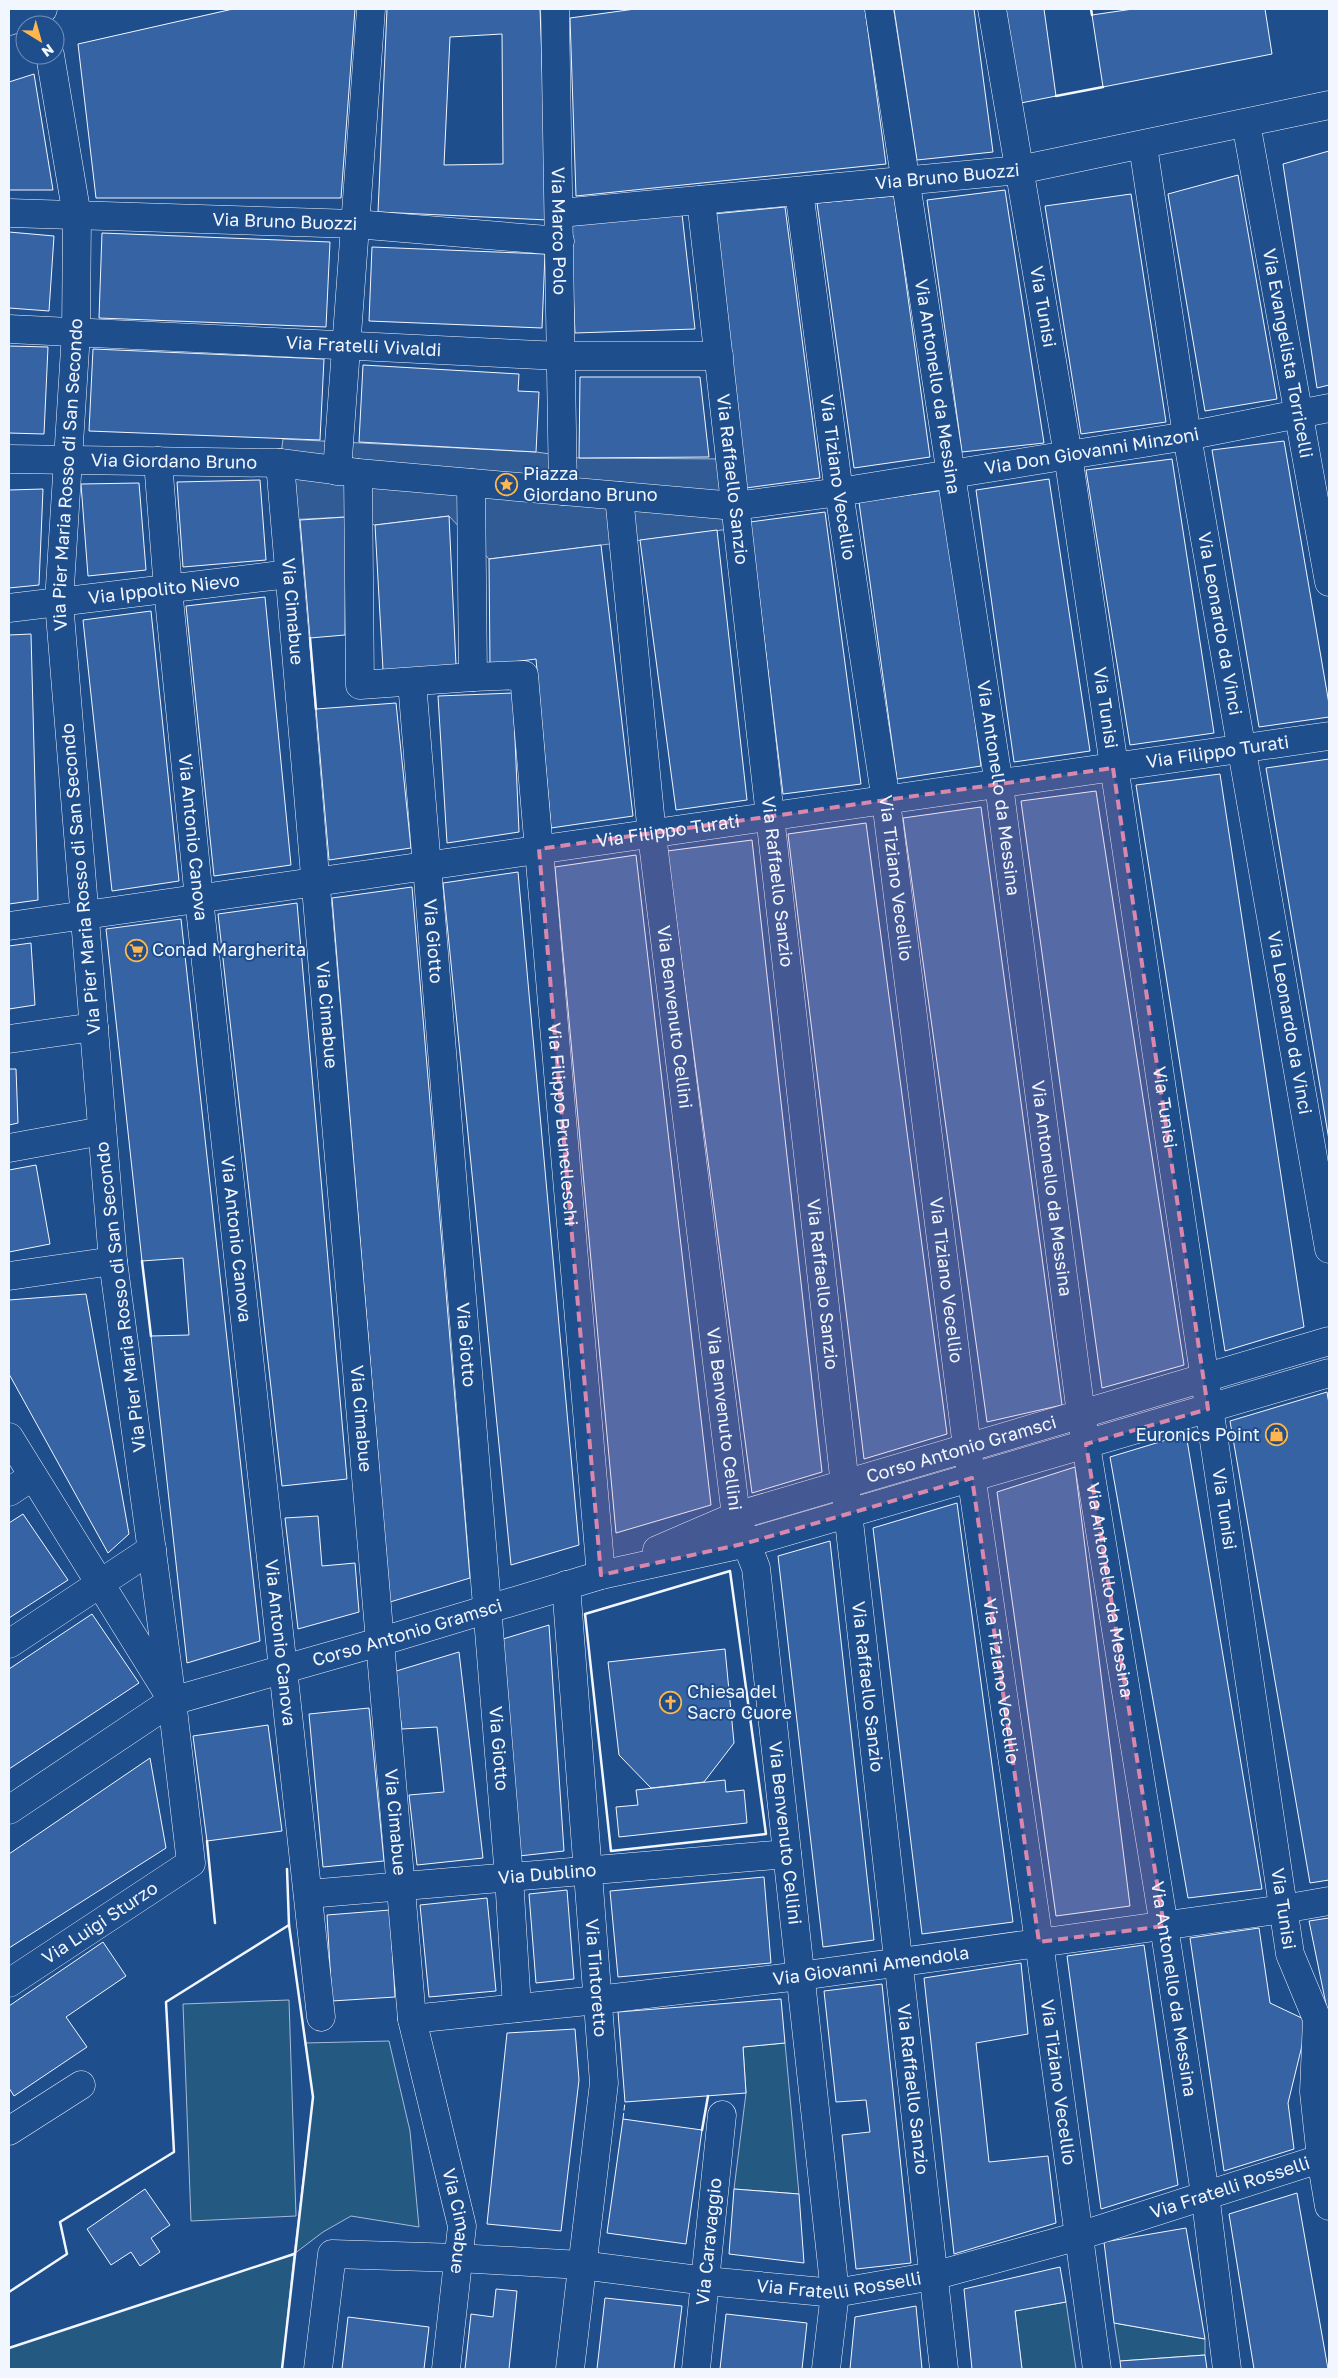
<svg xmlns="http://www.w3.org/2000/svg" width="1338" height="2378" font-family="'Golos Text',sans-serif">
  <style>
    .green { fill: #245a82; stroke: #a8bbd7 }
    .parking { fill: #305b95; stroke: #a8bbd7 }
    .building { fill: #3563a3; stroke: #f2f6ff; fill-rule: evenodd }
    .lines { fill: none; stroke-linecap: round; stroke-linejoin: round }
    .minor-casing { stroke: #f2f6ff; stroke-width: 29 }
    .major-casing { stroke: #f2f6ff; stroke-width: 29 }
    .minor { stroke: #1f4e8c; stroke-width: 28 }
    .major { stroke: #1f4e8c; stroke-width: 28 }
    .fence { stroke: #f2f6ff; stroke-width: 1; stroke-dasharray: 6 2.5; stroke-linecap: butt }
    .wall { stroke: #f2f6ff; stroke-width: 2.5 }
    .marked { fill: #da87ad; fill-opacity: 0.2; stroke: #da87ad; stroke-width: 4; stroke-dasharray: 10 6; stroke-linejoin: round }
    .labels { text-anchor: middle; stroke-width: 4; stroke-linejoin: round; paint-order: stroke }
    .street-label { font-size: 18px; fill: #f2f6ff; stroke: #1f4e8c }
    .poi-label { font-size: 18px; fill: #f2f6ff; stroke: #1f4e8c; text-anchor: start }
  </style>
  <rect width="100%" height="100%" fill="#1f4e8c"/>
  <!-- green -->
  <g class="green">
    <polygon points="289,2000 296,2216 191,2221 183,2004"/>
    <polygon points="389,2041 410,2131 419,2227 351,2216 323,2232 294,2254 282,2369 9,2369 9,2348 294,2254 313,2097 305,2043"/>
    <polygon points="785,2043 799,2194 734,2189 746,2093 743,2047"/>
    <polygon points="1066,2302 1076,2369 1022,2369 1015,2311"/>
    <polygon points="1114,2323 1205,2339 1205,2355 1120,2361"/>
  </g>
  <!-- parking -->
  <polygon class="parking" points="283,439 536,452 579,458 730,459 738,528 489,559 449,516 375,525 346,517 285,520 280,463"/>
  <!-- building -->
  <g class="building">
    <polygon points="233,9 355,9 341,198 96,198 78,44"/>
    <path d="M387 9H540L548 220 378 212ZM502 34 503 164 444 165 450 37Z"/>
    <polygon points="635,9 865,9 886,164 576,196 570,18"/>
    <polygon points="894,9 974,9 993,152 917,160"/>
    <polygon points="1005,9 1044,9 1056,96 1021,103"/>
    <polygon points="1133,9 1265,9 1272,54 1103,87 1092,15"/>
    <polygon points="34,74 53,190 9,190 9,82"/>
    <polygon points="1329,151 1329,385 1317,388 1283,164"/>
    <polygon points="1238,175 1277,399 1205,411 1168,194"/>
    <polygon points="1005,190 1044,443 962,452 927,200"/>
    <polygon points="1131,194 1166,422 1081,434 1045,206"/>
    <polygon points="894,196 930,457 854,468 817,203"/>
    <polygon points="785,207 820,478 746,488 713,214"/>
    <polygon points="682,214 695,329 575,333 570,225"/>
    <polygon points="9,232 54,236 49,311 9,308"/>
    <polygon points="102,233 330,242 326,327 99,318"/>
    <polygon points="372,247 545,254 542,328 369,321"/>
    <polygon points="9,346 48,347 44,434 9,433"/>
    <polygon points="93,349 324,359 320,440 89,431"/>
    <polygon points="363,365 519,374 518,391 539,392 536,452 359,442"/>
    <polygon points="580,377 700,377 709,457 579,458"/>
    <polygon points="1284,441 1329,704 1329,717 1259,727 1212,450"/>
    <polygon points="1172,459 1214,733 1130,745 1086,470"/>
    <polygon points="1049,479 1090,751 1014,762 976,490"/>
    <polygon points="260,480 266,560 183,567 177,482"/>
    <polygon points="139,483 146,570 88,576 81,484"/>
    <polygon points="43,489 39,585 9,588 9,490"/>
    <polygon points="945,490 981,766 897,779 859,502"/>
    <polygon points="825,512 861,784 783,794 750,522"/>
    <polygon points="449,516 456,665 383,670 375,525"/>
    <polygon points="346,517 345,635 310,638 300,520"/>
    <polygon points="717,530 747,800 676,810 640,540"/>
    <polygon points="601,545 633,816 551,828 536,659 490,665 489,559"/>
    <polygon points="265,597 291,865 214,876 186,606"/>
    <polygon points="151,611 179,881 112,891 83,620"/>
    <polygon points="31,634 38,900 9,904 9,635"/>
    <polygon points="513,693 519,832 447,843 438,696"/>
    <polygon points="396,703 411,848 329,860 316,709"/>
    <polygon points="1329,759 1329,1140 1266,768"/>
    <polygon points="1220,774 1304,1327 1225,1351 1136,785"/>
    <polygon points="1096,791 1184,1365 1102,1388 1021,801"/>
    <polygon points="981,807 1062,1405 987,1422 903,818"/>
    <polygon points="866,823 947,1434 864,1459 788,834"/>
    <polygon points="752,840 822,1472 752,1493 667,851"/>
    <polygon points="636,855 711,1505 616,1533 555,867"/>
    <polygon points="518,872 579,1545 511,1565 443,883"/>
    <polygon points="412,887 470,1578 390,1602 332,898"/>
    <polygon points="297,903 347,1479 282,1486 218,914"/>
    <polygon points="181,919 260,1641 187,1663 151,1336 189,1335 183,1258 142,1261 106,929"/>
    <polygon points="31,943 35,1005 9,1009 9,946"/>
    <polygon points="9,1069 16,1069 18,1123 9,1125"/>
    <polygon points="36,1165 50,1244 9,1252 9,1170"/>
    <polygon points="86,1294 129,1534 108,1553 9,1374 9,1300"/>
    <polygon points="1327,1392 1329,1404 1329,1880 1310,1883 1230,1421"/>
    <polygon points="1186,1434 1262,1889 1188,1898 1110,1457"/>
    <polygon points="1075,1467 1130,1906 1056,1916 997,1492"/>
    <polygon points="957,1503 1013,1922 922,1934 873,1528"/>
    <polygon points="23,1514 68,1580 9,1618 9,1523"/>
    <polygon points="318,1516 322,1566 355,1563 359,1612 298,1629 285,1518"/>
    <polygon points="830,1541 874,1940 823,1947 778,1556"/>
    <polygon points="92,1614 139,1683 9,1769 9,1669"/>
    <polygon points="549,1625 564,1851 519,1856 503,1639"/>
    <polygon points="725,1649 734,1743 704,1782 651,1788 619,1755 608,1662"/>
    <polygon points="459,1652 483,1858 417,1865 409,1795 444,1792 437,1727 402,1729 393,1672"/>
    <polygon points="369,1708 384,1861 323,1867 309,1714"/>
    <polygon points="268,1725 282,1831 207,1841 193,1736"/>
    <polygon points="150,1758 166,1848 9,1948 9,1854"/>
    <polygon points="725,1780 726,1792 744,1790 747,1823 619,1837 616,1807 638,1805 636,1790"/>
    <polygon points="764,1877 771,1963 618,1977 610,1891"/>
    <polygon points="567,1890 574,1979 536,1983 529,1894"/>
    <polygon points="487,1898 496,1991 429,1997 420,1905"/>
    <polygon points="390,1910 395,1997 332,2001 327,1915"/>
    <polygon points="1329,1918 1329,2019 1309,1921"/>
    <polygon points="1259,1928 1270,2003 1308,2021 1288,2103 1294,2149 1224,2171 1190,1938"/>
    <polygon points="103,1942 126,1976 66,2017 87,2047 14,2096 9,2088 9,2006"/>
    <polygon points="1144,1945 1178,2185 1101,2209 1067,1956"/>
    <polygon points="1021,1963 1028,2034 976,2043 989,2162 1048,2156 1056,2223 954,2254 924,1978"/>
    <polygon points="882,1984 911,2263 856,2269 842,2135 870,2132 866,2100 836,2102 824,1991"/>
    <polygon points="781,1999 785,2043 743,2047 746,2093 625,2102 618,2012"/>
    <polygon points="575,2029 579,2080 561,2231 487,2224 507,2033"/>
    <polygon points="623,2119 702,2130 686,2244 607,2233"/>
    <polygon points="145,2189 170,2225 151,2238 160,2252 140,2266 131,2252 111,2265 87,2229"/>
    <polygon points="734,2189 799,2194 804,2263 729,2254"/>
    <polygon points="1297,2193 1328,2369 1254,2369 1229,2214"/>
    <polygon points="1186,2228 1205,2339 1114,2323 1104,2242"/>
    <polygon points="1060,2267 1066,2302 1015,2311 1022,2369 972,2369 964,2289"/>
    <polygon points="496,2289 517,2291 509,2369 465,2369 471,2314 493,2317"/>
    <polygon points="605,2298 682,2306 674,2369 597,2369"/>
    <polygon points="916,2306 922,2369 850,2369 855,2317"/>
    <polygon points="726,2314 807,2323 802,2369 720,2369"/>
    <polygon points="348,2317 429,2327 424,2369 342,2369"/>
    <polygon points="1205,2355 1207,2369 1121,2369 1120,2361"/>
  </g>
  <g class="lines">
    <defs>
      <g id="minor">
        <path id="s1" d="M555 9 563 491"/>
        <path id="s2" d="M879 9 999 785 1081 1414 1164 1926 1205 2194 1227 2369"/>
        <path id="s3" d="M992 9 1068 455 1290 1954 1317 2019 1314 2092 1321 2158 1329 2206"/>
        <path id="s4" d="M1246 123 1329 582"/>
        <path id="s5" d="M1143 146 1187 436 1329 1249"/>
        <path id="s6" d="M799 191 839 492 886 801 967 1447 1039 1942 1097 2369"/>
        <path id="s7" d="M701 200 944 2369"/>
        <path id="s8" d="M9 213 355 224 560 241"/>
        <path id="s9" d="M560 213 1019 170 1329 105"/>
        <path id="s10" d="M9 329 560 356H719"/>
        <path id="s11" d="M9 459 280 463 358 473 735 506 839 492 1187 436 1329 408"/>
        <path id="s12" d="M158 461 168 589 199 899 321 2017"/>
        <path id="s13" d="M280 463 412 2019 462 2226 446 2369"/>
        <polyline points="337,471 371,9"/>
        <polyline points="358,473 360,685 473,677 471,483"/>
        <path id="s14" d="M619 496 652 835 736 1516 756 1568 835 2293 826 2369"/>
        <path id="s15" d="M9 608 289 574"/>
        <path id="s16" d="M473 677 524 675 601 1575"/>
        <path id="s17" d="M412 682 509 1877 517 2008"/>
        <path id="s18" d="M9 926 1329 736"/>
        <polyline points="9,1039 94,1027"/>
        <polyline points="9,1148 102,1131"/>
        <polyline points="9,1276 113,1261"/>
        <polyline points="9,1437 168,1693"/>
        <polyline points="9,1492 33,1476"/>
        <path id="s19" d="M657 1550 736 1516 1329 1341"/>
        <path id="s20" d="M566 1585 604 2083 570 2369"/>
        <polyline points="9,1644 152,1549"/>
        <path id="s21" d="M9 1810 172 1701 379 1642 601 1575 747 1543 1329 1373"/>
        <path id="s22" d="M308 1894 787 1854"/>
        <path id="s23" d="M9 1983 191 1863 172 1701 113 1261 59 602 76 333 77 216 50 55"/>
        <path id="s24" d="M412 2019 597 2000 800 1976 1283 1909 1329 1901"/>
        <polyline points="9,2131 81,2085"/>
        <path id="s25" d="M318 2369 332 2254 458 2258 581 2265 706 2281 835 2293 933 2276 1079 2236 1329 2156"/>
        <path id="s26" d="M696 2369 722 2115"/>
      </g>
      <polyline id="major" points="9,21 43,9"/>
    </defs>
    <!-- minor casing -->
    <use href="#minor" class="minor-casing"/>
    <!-- major casing -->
    <use href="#major" class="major-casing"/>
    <!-- minor -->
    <use href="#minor" class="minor"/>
    <!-- major -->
    <use href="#major" class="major"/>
    <!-- fence -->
    <polyline class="fence" points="623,2119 625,2102"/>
    <!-- wall -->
    <g class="wall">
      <polyline points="1091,9 1092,15"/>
      <polyline points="1056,96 1103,87"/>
      <polyline points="310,638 316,709"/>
      <polyline points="142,1261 151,1336"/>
      <polygon points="730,1571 766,1834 611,1851 585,1614"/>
      <polyline points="207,1841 215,1923"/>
      <polyline points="702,2130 708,2096"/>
      <polyline points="9,2292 67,2254 60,2222 174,2152 166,2002 289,1925"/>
      <polyline points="9,2348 294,2254"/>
      <polyline points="282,2369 313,2097 289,1925 287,1869"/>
    </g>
  </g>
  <!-- marked area -->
  <path class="marked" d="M1113 768 1208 1409 1086 1444 1164 1926 1039 1942 972 1478 747 1543 601 1575 539 849Z"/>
  <!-- icons -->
  <defs>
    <symbol id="sight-ring" viewBox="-11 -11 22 22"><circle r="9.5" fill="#1f4e8c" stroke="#ffb74d" stroke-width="1.5"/><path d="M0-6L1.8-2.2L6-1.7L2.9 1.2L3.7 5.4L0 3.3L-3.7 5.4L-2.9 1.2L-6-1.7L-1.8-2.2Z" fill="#ffb74d"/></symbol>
    <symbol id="supermarket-ring" viewBox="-11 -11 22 22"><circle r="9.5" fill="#1f4e8c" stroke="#ffb74d" stroke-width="1.5"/><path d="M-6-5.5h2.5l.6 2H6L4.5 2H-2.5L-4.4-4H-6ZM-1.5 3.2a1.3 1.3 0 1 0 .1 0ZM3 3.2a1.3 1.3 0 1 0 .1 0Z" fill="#ffb74d"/></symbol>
    <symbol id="shop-ring" viewBox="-11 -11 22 22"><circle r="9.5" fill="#1f4e8c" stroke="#ffb74d" stroke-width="1.5"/><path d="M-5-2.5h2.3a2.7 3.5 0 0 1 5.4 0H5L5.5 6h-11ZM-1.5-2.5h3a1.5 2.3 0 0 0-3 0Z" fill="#ffb74d"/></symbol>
    <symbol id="church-ring" viewBox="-11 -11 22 22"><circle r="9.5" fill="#1f4e8c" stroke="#ffb74d" stroke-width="1.5"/><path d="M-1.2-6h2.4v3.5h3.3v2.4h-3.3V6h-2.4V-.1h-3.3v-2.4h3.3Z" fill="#ffb74d"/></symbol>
  </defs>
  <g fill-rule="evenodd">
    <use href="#sight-ring" x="494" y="472" width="25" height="25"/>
    <use href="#supermarket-ring" x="124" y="938" width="25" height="25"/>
    <use href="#shop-ring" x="1264" y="1422" width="25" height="25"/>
    <use href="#church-ring" x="658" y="1690" width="25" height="25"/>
  </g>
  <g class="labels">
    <!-- street labels -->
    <g class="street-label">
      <text dy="6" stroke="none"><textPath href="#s9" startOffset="389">Via Bruno Buozzi</textPath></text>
      <text dy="6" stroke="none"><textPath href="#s8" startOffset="276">Via Bruno Buozzi</textPath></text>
      <text dy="6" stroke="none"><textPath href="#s1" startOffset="222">Via Marco Polo</textPath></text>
      <text dy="6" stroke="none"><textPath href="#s3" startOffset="302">Via Tunisi</textPath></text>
      <text dy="6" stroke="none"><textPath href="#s10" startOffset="355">Via Fratelli Vivaldi</textPath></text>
      <text dy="6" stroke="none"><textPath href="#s4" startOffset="234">Via Evangelista Torricelli</textPath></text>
      <text dy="6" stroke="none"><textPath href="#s2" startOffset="382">Via Antonello da Messina</textPath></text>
      <text dy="6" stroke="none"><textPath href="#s11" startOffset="1089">Via Don Giovanni Minzoni</textPath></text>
      <text dy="6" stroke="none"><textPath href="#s11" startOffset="165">Via Giordano Bruno</textPath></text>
      <text dy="6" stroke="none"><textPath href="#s23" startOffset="1614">Via Pier Maria Rosso di San Secondo</textPath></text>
      <text dy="6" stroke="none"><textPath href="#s6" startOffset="289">Via Tiziano Vecellio</textPath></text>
      <text dy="6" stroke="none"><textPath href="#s7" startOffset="281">Via Raffaello Sanzio</textPath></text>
      <text dy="6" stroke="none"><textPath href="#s15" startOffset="156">Via Ippolito Nievo</textPath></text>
      <text dy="6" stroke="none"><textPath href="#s13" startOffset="149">Via Cimabue</textPath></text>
      <text dy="6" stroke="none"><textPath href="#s5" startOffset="484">Via Leonardo da Vinci</textPath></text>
      <text dy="6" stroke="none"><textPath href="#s3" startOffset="708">Via Tunisi</textPath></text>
      <text dy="6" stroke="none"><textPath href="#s18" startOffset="1221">Via Filippo Turati</textPath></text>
      <text dy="6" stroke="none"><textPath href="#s2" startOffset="788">Via Antonello da Messina</textPath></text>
      <text dy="6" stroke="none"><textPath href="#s18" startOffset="666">Via Filippo Turati</textPath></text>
      <text dy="6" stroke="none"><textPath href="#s12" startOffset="378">Via Antonio Canova</textPath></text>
      <text transform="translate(81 879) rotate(-95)" y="6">Via Pier Maria Rosso di San Secondo</text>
      <text dy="6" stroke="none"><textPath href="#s6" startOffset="694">Via Tiziano Vecellio</textPath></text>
      <text dy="6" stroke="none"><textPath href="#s7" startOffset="686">Via Raffaello Sanzio</textPath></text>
      <text dy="6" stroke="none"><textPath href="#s17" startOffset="260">Via Giotto</textPath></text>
      <text dy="6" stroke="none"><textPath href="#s13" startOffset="554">Via Cimabue</textPath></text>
      <text dy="6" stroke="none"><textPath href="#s14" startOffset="524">Via Benvenuto Cellini</textPath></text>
      <text dy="6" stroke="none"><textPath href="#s5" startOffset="889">Via Leonardo da Vinci</textPath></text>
      <text dy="6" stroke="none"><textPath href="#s3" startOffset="1112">Via Tunisi</textPath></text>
      <text dy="6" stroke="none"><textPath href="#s16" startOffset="502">Via Filippo Brunelleschi</textPath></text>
      <text dy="6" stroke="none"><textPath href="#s2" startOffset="1192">Via Antonello da Messina</textPath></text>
      <text dy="6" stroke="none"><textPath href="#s12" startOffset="782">Via Antonio Canova</textPath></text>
      <text dy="6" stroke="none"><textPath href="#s6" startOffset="1099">Via Tiziano Vecellio</textPath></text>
      <text dy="6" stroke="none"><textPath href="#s7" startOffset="1091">Via Raffaello Sanzio</textPath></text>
      <text transform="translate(121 1297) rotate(-97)" y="6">Via Pier Maria Rosso di San Secondo</text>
      <text dy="6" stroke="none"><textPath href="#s17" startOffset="665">Via Giotto</textPath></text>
      <text dy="6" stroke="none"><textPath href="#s13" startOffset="959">Via Cimabue</textPath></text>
      <text dy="6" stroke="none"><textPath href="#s14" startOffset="929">Via Benvenuto Cellini</textPath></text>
      <text dy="6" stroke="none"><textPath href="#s19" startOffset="321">Corso Antonio Gramsci</textPath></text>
      <text dy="6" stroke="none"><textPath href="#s3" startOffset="1518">Via Tunisi</textPath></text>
      <text dy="6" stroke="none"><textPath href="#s2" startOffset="1598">Via Antonello da Messina</textPath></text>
      <text dy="6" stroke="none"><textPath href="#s21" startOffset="441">Corso Antonio Gramsci</textPath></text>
      <text dy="6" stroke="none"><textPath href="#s12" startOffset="1188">Via Antonio Canova</textPath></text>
      <text dy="6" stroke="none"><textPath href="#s6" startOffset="1504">Via Tiziano Vecellio</textPath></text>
      <text dy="6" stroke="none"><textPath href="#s7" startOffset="1496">Via Raffaello Sanzio</textPath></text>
      <text dy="6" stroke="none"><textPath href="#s17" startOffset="1070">Via Giotto</textPath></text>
      <text dy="6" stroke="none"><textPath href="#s13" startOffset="1364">Via Cimabue</textPath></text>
      <text dy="6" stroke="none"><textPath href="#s14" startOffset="1349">Via Benvenuto Cellini</textPath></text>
      <text dy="6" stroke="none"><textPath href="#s22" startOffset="240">Via Dublino</textPath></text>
      <text dy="6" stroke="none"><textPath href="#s3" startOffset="1922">Via Tunisi</textPath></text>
      <text dy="6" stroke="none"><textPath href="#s23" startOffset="109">Via Luigi Sturzo</textPath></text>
      <text dy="6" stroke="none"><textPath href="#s24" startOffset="462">Via Giovanni Amendola</textPath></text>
      <text dy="6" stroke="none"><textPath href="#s20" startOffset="394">Via Tintoretto</textPath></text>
      <text dy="6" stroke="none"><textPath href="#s2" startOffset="2002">Via Antonello da Messina</textPath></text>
      <text dy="6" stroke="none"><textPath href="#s6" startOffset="1909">Via Tiziano Vecellio</textPath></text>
      <text dy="6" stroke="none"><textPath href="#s7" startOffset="1901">Via Raffaello Sanzio</textPath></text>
      <text dy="6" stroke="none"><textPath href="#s25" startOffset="1030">Via Fratelli Rosselli</textPath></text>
      <text dy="6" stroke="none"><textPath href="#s13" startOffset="1769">Via Cimabue</textPath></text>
      <text dy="6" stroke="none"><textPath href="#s26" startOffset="128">Via Caravaggio</textPath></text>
      <text dy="6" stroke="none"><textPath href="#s25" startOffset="625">Via Fratelli Rosselli</textPath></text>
    </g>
    <!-- poi labels -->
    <g class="poi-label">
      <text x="523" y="480">Piazza<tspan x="523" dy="21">Giordano Bruno</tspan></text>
      <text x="152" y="956">Conad Margherita</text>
      <text x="1260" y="1441" text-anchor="end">Euronics Point</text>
      <text x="687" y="1698">Chiesa del<tspan x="687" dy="21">Sacro Cuore</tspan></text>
    </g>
  </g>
  <!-- border -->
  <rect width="1338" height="2378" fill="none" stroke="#f2f6ff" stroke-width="20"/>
  <!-- north arrow -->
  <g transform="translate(40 40) rotate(143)"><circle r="24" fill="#1f4e8c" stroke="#7391ba"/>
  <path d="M0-4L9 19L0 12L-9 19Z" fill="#ffb74d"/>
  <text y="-8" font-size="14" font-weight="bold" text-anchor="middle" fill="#f2f6ff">N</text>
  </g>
</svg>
